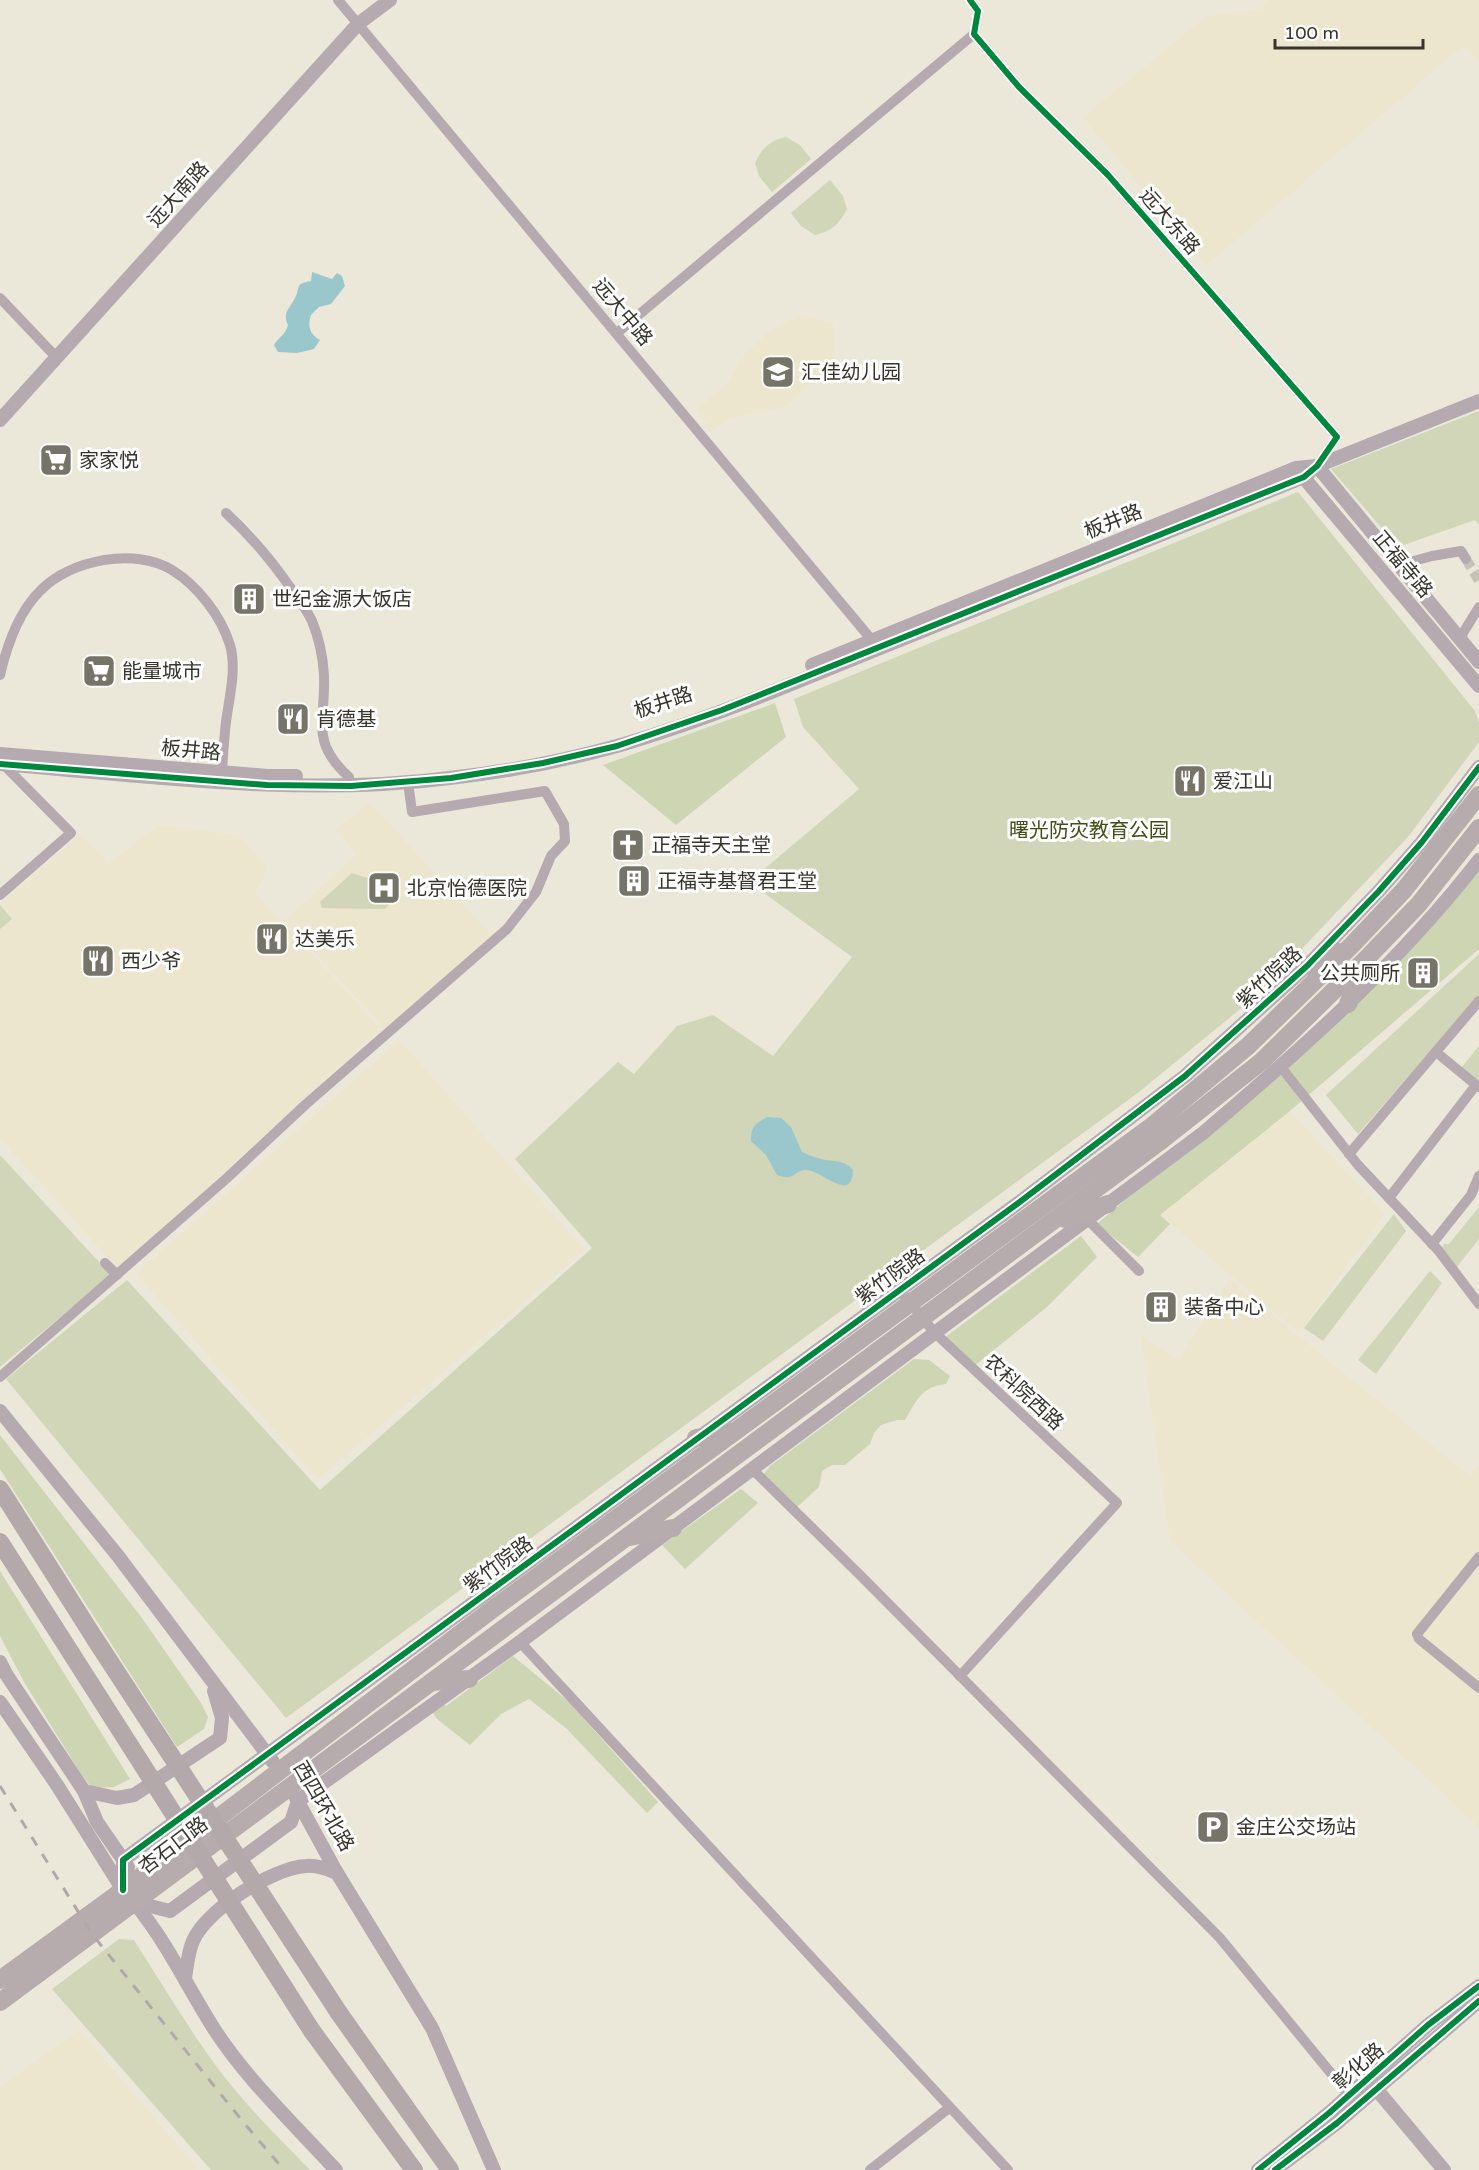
<svg xmlns="http://www.w3.org/2000/svg" width="1479" height="2170" font-family="'Varela Round','Noto Sans SC',sans-serif">
  <style>
    .built { fill: #ece6ce }
    .green { fill: #d0d6b7 }
    .forest { fill: #cdd5b3 }
    .water { fill: #9ac7cc }
    .lines { fill: none; stroke-linecap: round; stroke-linejoin: round }
    .minor-tunnel { stroke: #c7c4b7; stroke-width: 10; stroke-dasharray: 10 5; stroke-linecap: butt }
    .minor { stroke: #b5aab0; stroke-width: 10 }
    .tertiary { stroke: #b5aab0; stroke-width: 14 }
    .primary { stroke: #b6abad; stroke-width: 18 }
    .trunk { stroke: #b3a8aa; stroke-width: 18 }
    .rail { stroke: #b0a9a8; stroke-width: 3; stroke-dasharray: 10 10; stroke-linecap: butt }
    .trunk-bridge { stroke: #b3a8aa; stroke-width: 18 }
    .cycleway-casing { stroke: #fff; stroke-width: 10 }
    .cycleway { stroke: #00873e; stroke-width: 6 }
    .labels { text-anchor: middle; stroke-width: 6; stroke-linejoin: round; paint-order: stroke }
    .street-label { font-size: 20px; fill: #37342b; stroke: #fff }
    .poi-label { font-size: 20px; fill: #37342b; stroke: #fff; text-anchor: start }
    .park-label { font-size: 20px; fill: #404e17; stroke: #fff }
  </style>
  <rect width="100%" height="100%" fill="#ebe8da"/>
  <!-- built -->
  <g class="built">
    <polygon points="1268,0 1479,0 1479,62 1463,46 1206,266 1083,117 1207,16 1260,9"/>
    <polygon points="803,315 833,323 835,360 785,407 727,419 712,432 697,410 727,383 745,354 771,329"/>
    <polygon points="370,803 491,935 385,1029 285,921 357,854 335,829"/>
    <polygon points="160,825 238,835 268,868 255,893 381,1028 118,1269 0,1138 0,904 80,835 108,863"/>
    <polygon points="399,1040 585,1250 318,1480 136,1274"/>
    <polygon points="1290,1111 1385,1214 1299,1333 1160,1215"/>
    <polygon points="1229,1279 1470,1476 1479,1465 1479,1827 1170,1541 1141,1336 1179,1360"/>
    <polygon points="79,2030 199,2170 0,2170 0,2087"/>
  </g>
  <!-- green -->
  <g class="green">
    <path d="M786 137 800 145 811 159 772 192 759 176 755 163C762 148 769 141 786 137Z"/>
    <path d="M830 180 843 196 847 209C839 224 832 231 815 235L801 226 791 213Z"/>
    <polygon points="1479,411 1479,525 1475,520 1398,547 1331,469"/>
    <polygon points="1298,492 1475,711 1479,723 1479,742 1408,837 1261,992 1139,1092 286,1718 6,1379 127,1280 320,1490 592,1248 515,1159 618,1062 634,1074 677,1026 713,1015 773,1056 852,957 749,882 859,789 803,727 794,699"/>
    <polygon points="352,873 371,879 389,899 389,905 385,909 322,908 320,902"/>
    <polygon points="0,905 12,919 0,929"/>
    <polygon points="1479,954 1479,995 1358,1134 1326,1095"/>
    <polygon points="1479,1046 1479,1081 1461,1068"/>
    <polygon points="0,1155 111,1275 0,1367"/>
    <polygon points="1479,1207 1479,1239 1456,1268 1440,1252 1444,1244 1449,1244"/>
    <polygon points="1394,1214 1406,1231 1323,1341 1304,1328"/>
    <polygon points="1430,1271 1442,1283 1376,1374 1358,1360"/>
    <path d="M119 1939 134 1940C163 1985 190 2032 223 2075 249 2109 280 2139 310 2170H211L52 1989Z"/>
  </g>
  <!-- forest -->
  <g class="forest">
    <polygon points="775,703 786,737 676,825 603,765"/>
    <polygon points="1479,866 1479,949 1290,1111 1160,1215 1170,1224 1138,1257 1097,1224 1281,1067"/>
    <polygon points="1081,1236 1097,1257 1047,1307 974,1366 944,1338"/>
    <path d="M914 1359 929 1360 950 1376 946 1384C921 1387 917 1400 905 1420H897L881 1425 874 1433 870 1444 845 1465H832L822 1471 819 1487 796 1508 762 1476 770 1466Z"/>
    <polygon points="0,1435 142,1618 201,1703 208,1717 204,1729 177,1747 0,1469"/>
    <polygon points="741,1489 758,1503 685,1569 662,1545"/>
    <polygon points="0,1571 130,1779 114,1787 92,1788 81,1774 24,1682 0,1636"/>
    <polygon points="513,1656 569,1702 658,1802 647,1813 567,1729 529,1699 501,1714 470,1745 437,1719 431,1710 441,1703 446,1706"/>
  </g>
  <!-- water -->
  <g class="water">
    <path d="M312 272 332 279 337 273 342 276 345 286 331 304 319 307 311 315C307 326 310 335 320 340L314 349 297 353 278 352 274 345C279 337 286 334 288 325 282 313 290 308 295 298 301 287 294 284 311 281Z"/>
    <path d="M767 1117 781 1118 791 1127 802 1152C808 1155 814 1157 821 1159 834 1162 844 1159 853 1170 852 1206 819 1167 804 1170 791 1173 795 1181 777 1175L766 1155 751 1141C750 1127 756 1123 767 1117Z"/>
  </g>
  <g class="lines">
    <!-- minor-tunnel -->
    <polyline class="minor-tunnel" points="1466,559 1479,581"/>
    <!-- minor -->
    <g class="minor">
      <polyline points="338,0 876,645"/>
      <polyline points="970,0 978,11 974,34 1019,87 1108,175 1337,437 1317,466"/>
      <polyline points="0,298 56,357"/>
      <polyline points="617,333 974,34"/>
      <path d="M226 513C252 537 273 562 292 590 299 600 307 610 312 621 319 638 323 658 324 675 326 720 309 741 349 777"/>
      <polyline points="1395,561 1406,563 1432,556 1461,551 1466,559"/>
      <polyline points="1461,640 1463,633 1479,607"/>
      <path d="M0 675C7 645 18 612 41 590 70 560 135 547 172 570 198 586 221 616 230 645 237 669 229 698 226 722 224 739 223 755 222 772"/>
      <polyline points="0,895 71,833 0,761"/>
      <polyline points="1436,1052 1476,1085"/>
      <polyline points="1281,1067 1358,1165 1438,1250 1479,1304"/>
      <polyline points="1349,1154 1479,1001"/>
      <polyline points="1389,1198 1476,1085 1479,1087"/>
      <polyline points="1087,1219 1139,1271"/>
      <polyline points="1432,1244 1471,1195 1479,1176"/>
      <polyline points="105,1263 117,1275"/>
      <polyline points="899,1289 934,1332 1117,1503 960,1676"/>
      <polyline points="0,1377 227,1178 305,1105 507,929 536,892 551,856 565,841 564,824 545,791 412,812 408,782"/>
      <polyline points="752,1469 860,1575 1220,1938 1353,2100"/>
      <polyline points="1479,1557 1417,1634 1419,1639 1479,1688"/>
      <polyline points="520,1642 1008,2170"/>
      <polyline points="870,2170 949,2108"/>
    </g>
    <!-- tertiary -->
    <g class="tertiary">
      <polyline points="0,420 358,24 390,0"/>
      <polyline points="1317,466 1479,662"/>
      <polyline points="1299,472 1479,686"/>
      <polyline points="812,665 1296,468 1317,466"/>
      <polyline points="0,754 268,776 296,776"/>
      <path d="M0 764C149 776 300 797 450 778 505 772 563 761 617 746 715 718 810 676 905 638 1038 584 1171 531 1304 477L1317 466 1479 401"/>
      <polyline points="0,1411 118,1556 273,1762"/>
      <polyline points="0,1662 6,1674 84,1791 97,1822 128,1867"/>
      <path d="M0 1702 57 1785 123 1890C160 1929 183 1979 211 2024 243 2076 294 2124 336 2170"/>
      <polyline points="84,1791 117,1798 134,1795 220,1738 222,1718 214,1691"/>
      <polyline points="296,1798 337,1873 432,2028 494,2170"/>
      <polyline points="123,1890 123,1860 1017,1204 1185,1076 1307,966 1379,891 1422,842 1479,767"/>
      <path d="M134 1902 170 1911 291 1822 298 1801 520 1642 1203 1133C1302 1049 1399 963 1479 860"/>
      <path d="M185 1978C187 1966 188 1952 193 1941 206 1910 272 1868 306 1866 316 1865 328 1869 337 1873"/>
      <polyline points="1377,2090 1444,2170"/>
      <polyline points="1258,2170 1329,2113 1428,2025 1479,1986"/>
      <polyline points="1275,2170 1337,2123 1479,2001"/>
    </g>
    <!-- primary -->
    <g class="primary">
      <polyline points="1307,966 1338,952"/>
      <polyline points="1348,1004 1363,967"/>
      <polyline points="1065,1219 1108,1204"/>
      <polyline points="696,1438 731,1432"/>
      <polyline points="630,1537 673,1528"/>
      <polyline points="432,1682 469,1679"/>
      <polyline points="0,1980 123,1890 490,1611 1152,1126 1248,1046 1351,946 1404,890 1479,795"/>
      <path d="M0 2002C386 1714 773 1426 1162 1140L1262 1061 1366 959 1419 904 1479 828"/>
    </g>
    <!-- trunk -->
    <g class="trunk">
      <polyline points="0,1489 95,1639"/>
      <polyline points="0,1542 71,1653"/>
      <polyline points="339,2013 450,2170"/>
      <polyline points="312,2031 414,2170"/>
    </g>
    <!-- rail -->
    <polyline class="rail" points="0,1786 92,1934 244,2123 284,2170"/>
    <!-- trunk-bridge -->
    <g class="trunk-bridge">
      <polyline points="95,1639 339,2013"/>
      <polyline points="71,1653 312,2031"/>
    </g>
    <defs>
      <g id="cycleway">
        <polyline points="0,764 267,785 351,786 451,778 543,763 617,746 722,710 1304,477 1317,466 1337,437 1108,175 1019,87 974,34 978,11 970,0"/>
        <polyline points="123,1890 123,1860 1017,1204 1185,1076 1307,966 1379,891 1422,842 1479,767"/>
        <polyline points="1258,2170 1329,2113 1428,2025 1479,1986"/>
        <polyline points="1275,2170 1337,2123 1479,2001"/>
      </g>
    </defs>
    <!-- cycleway casing -->
    <use href="#cycleway" class="cycleway-casing"/>
    <!-- cycleway -->
    <use href="#cycleway" class="cycleway"/>
  </g>
  <!-- icons -->
  <defs>
    <symbol id="school-square" viewBox="-11 -11 22 22"><rect x="-9" y="-9" width="18" height="18" rx="4" fill="#767368" stroke="#fff"/><path d="M0-5L7-2L0 1L-7-2ZM-4 1L0 2.5L4 1V4Q0 6-4 4Z" fill="#fff"/></symbol>
    <symbol id="supermarket-square" viewBox="-11 -11 22 22"><rect x="-9" y="-9" width="18" height="18" rx="4" fill="#767368" stroke="#fff"/><path d="M-6-5.5h2.5l.6 2H6L4.5 2H-2.5L-4.4-4H-6ZM-1.5 3.2a1.3 1.3 0 1 0 .1 0ZM3 3.2a1.3 1.3 0 1 0 .1 0Z" fill="#fff"/></symbol>
    <symbol id="building-square" viewBox="-11 -11 22 22"><rect x="-9" y="-9" width="18" height="18" rx="4" fill="#767368" stroke="#fff"/><path d="M-4-6H4V6H1V3H-1V6H-4ZM-2.5-4.3h1.7v1.8h-1.7ZM.8-4.3h1.7v1.8H.8ZM-2.5-1h1.7V.8h-1.7ZM.8-1h1.7V.8H.8Z" fill="#fff"/></symbol>
    <symbol id="restaurant-square" viewBox="-11 -11 22 22"><rect x="-9" y="-9" width="18" height="18" rx="4" fill="#767368" stroke="#fff"/><path d="M-5-6h1v4h1v-4h1v4h1v-4h1v5L-1.5 .5V6h-2V.5L-5-1ZM5-6V6H3V1.5H1.5Q1.5-4 5-6Z" fill="#fff"/></symbol>
    <symbol id="church-square" viewBox="-11 -11 22 22"><rect x="-9" y="-9" width="18" height="18" rx="4" fill="#767368" stroke="#fff"/><path d="M-1.2-6h2.4v3.5h3.3v2.4h-3.3V6h-2.4V-.1h-3.3v-2.4h3.3Z" fill="#fff"/></symbol>
    <symbol id="hospital-square" viewBox="-11 -11 22 22"><rect x="-9" y="-9" width="18" height="18" rx="4" fill="#767368" stroke="#fff"/><path d="M-5-5h3v3.5h4V-5h3V5h-3V1.5h-4V5h-3Z" fill="#fff"/></symbol>
    <symbol id="parking-square" viewBox="-11 -11 22 22"><rect x="-9" y="-9" width="18" height="18" rx="4" fill="#767368" stroke="#fff"/><path d="M-3.5-5.5H1a3.5 3.5 0 0 1 0 7H-1V5.5H-3.5ZM-1-3.4V-.6H.8a1.4 1.4 0 0 0 0-2.8Z" fill="#fff"/></symbol>
  </defs>
  <g fill-rule="evenodd">
    <use href="#school-square" x="759" y="353" width="38" height="38"/>
    <use href="#supermarket-square" x="37" y="441" width="38" height="38"/>
    <use href="#building-square" x="230" y="580" width="38" height="38"/>
    <use href="#supermarket-square" x="80" y="652" width="38" height="38"/>
    <use href="#restaurant-square" x="274" y="700" width="38" height="38"/>
    <use href="#restaurant-square" x="1171" y="762" width="38" height="38"/>
    <use href="#church-square" x="609" y="826" width="38" height="38"/>
    <use href="#building-square" x="615" y="862" width="38" height="38"/>
    <use href="#hospital-square" x="365" y="869" width="38" height="38"/>
    <use href="#restaurant-square" x="253" y="920" width="38" height="38"/>
    <use href="#restaurant-square" x="79" y="942" width="38" height="38"/>
    <use href="#building-square" x="1404" y="954" width="38" height="38"/>
    <use href="#building-square" x="1142" y="1288" width="38" height="38"/>
    <use href="#parking-square" x="1194" y="1808" width="38" height="38"/>
  </g>
  <g class="labels">
    <!-- street labels -->
    <g class="street-label">
      <text transform="translate(178 194) rotate(-48)" y="7">远大南路</text>
      <text transform="translate(1170 221) rotate(49)" y="7">远大东路</text>
      <text transform="translate(623 312) rotate(50)" y="7">远大中路</text>
      <text transform="translate(1113 521) rotate(-22)" y="7">板井路</text>
      <text transform="translate(1403 564) rotate(50)" y="7">正福寺路</text>
      <text transform="translate(663 702) rotate(-18)" y="7">板井路</text>
      <text transform="translate(191 750) rotate(5)" y="7">板井路</text>
      <text transform="translate(1269 977) rotate(-43)" y="7">紫竹院路</text>
      <text transform="translate(890 1276) rotate(-36)" y="7">紫竹院路</text>
      <text transform="translate(1024 1392) rotate(43)" y="7">农科院西路</text>
      <text transform="translate(498 1564) rotate(-36)" y="7">紫竹院路</text>
      <text transform="translate(324 1806) rotate(60)" y="7">西四环北路</text>
      <text transform="translate(173 1845) rotate(-37)" y="7">杏石口路</text>
      <text transform="translate(1358 2066) rotate(-41)" y="7">彰化路</text>
    </g>
    <!-- poi labels -->
    <g class="poi-label">
      <text x="801" y="379">汇佳幼儿园</text>
      <text x="79" y="467">家家悦</text>
      <text x="272" y="606">世纪金源大饭店</text>
      <text x="122" y="678">能量城市</text>
      <text x="316" y="726">肯德基</text>
      <text x="1213" y="788">爱江山</text>
      <text x="651" y="852">正福寺天主堂</text>
      <text x="657" y="888">正福寺基督君王堂</text>
      <text x="407" y="895">北京怡德医院</text>
      <text x="295" y="946">达美乐</text>
      <text x="121" y="968">西少爷</text>
      <text x="1400" y="980" text-anchor="end">公共厕所</text>
      <text x="1184" y="1314">装备中心</text>
      <text x="1236" y="1834">金庄公交场站</text>
    </g>
    <!-- park labels -->
    <g class="park-label">
      <text x="1089" y="837">曙光防灾教育公园</text>
    </g>
  </g>
  <!-- scale -->
  <path d="M1275 39v9h148v-9" fill="none" stroke="#37342b" stroke-width="3"/>
  <text x="1284" y="39" font-size="18" fill="#37342b" stroke="#ffffff" stroke-width="4.5" paint-order="stroke">100 m</text>
</svg>
